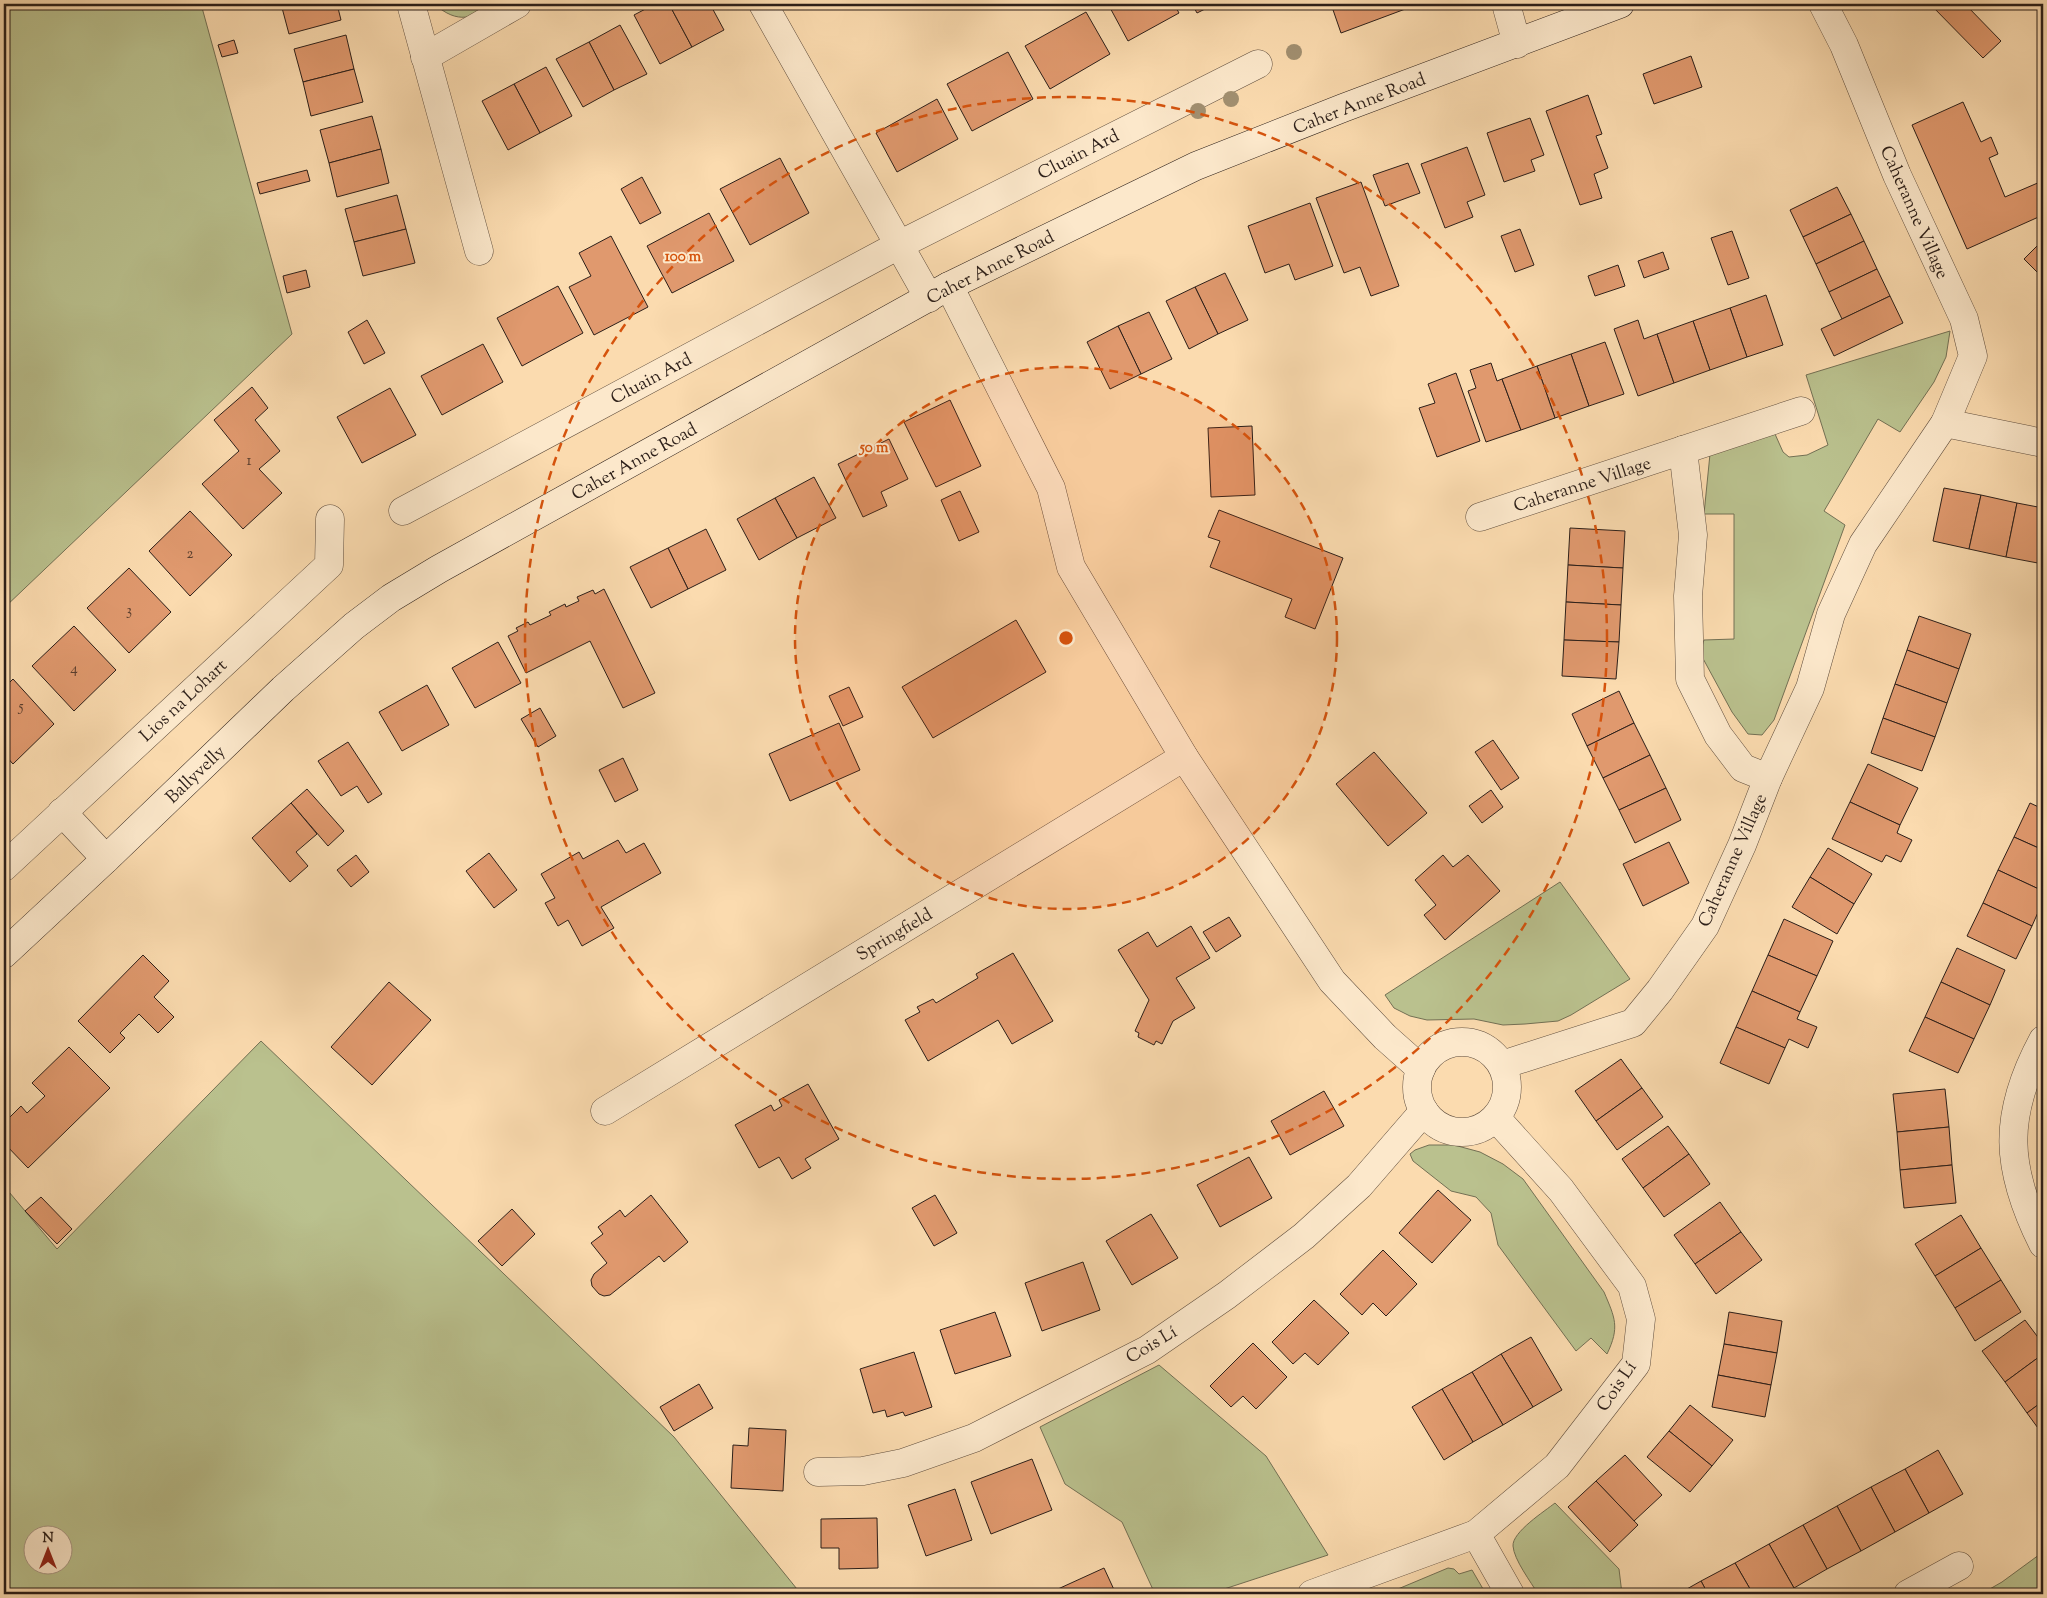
<svg xmlns="http://www.w3.org/2000/svg" width="2047" height="1598" font-family="'Sorts Mill Goudy',serif">
  <style>
    .green { fill: #bac18e; stroke: #737054; fill-rule: evenodd }
    .building { fill: #e0996e; stroke: #2c1f19 }
    .lines { fill: none; stroke-linecap: round; stroke-linejoin: round }
    .street-casing { stroke: #604e3e; stroke-width: 29 }
    .secondary-casing { stroke: #2c1f19; stroke-width: 29 }
    .street { stroke: #fce8cb; stroke-width: 28 }
    .secondary { stroke: #fce8cb; stroke-width: 28 }
    .tree { fill: #a18f70 }
    .ring { fill: none; stroke: #d5530d; stroke-width: 2.5; stroke-dasharray: 9 6 }
    .labels { text-anchor: middle; stroke-width: 4; stroke-linejoin: round; paint-order: stroke }
    .number-label { font-size: 15px; fill: #593e2e }
    .street-label { font-size: 18px; fill: #2c1f19; stroke: #fce8cb }
    .centre { fill: #d5530d; stroke: #fce8cb; stroke-width: 2.5 }
    .ring-label { font-size: 15px; text-anchor: middle; font-weight: bold; fill: #d5530d; stroke: #fce8cb; stroke-width: 4; stroke-linejoin: round; paint-order: stroke }
  </style>
  <rect width="100%" height="100%" fill="#fbdbaf"/>
  <filter id="stains"><feTurbulence type="fractalNoise" baseFrequency=".004" numOctaves="4"/><feColorMatrix values="0 0 0 0 .2 0 0 0 0 .09 0 0 0 0 .02 0 0 0 .5 -.17"/></filter>
  <radialGradient id="worn" r=".72"><stop offset=".6" stop-color="#630" stop-opacity="0"/><stop offset="1" stop-color="#630" stop-opacity=".3"/></radialGradient>
  <!-- green -->
  <g class="green">
    <polygon points="4,4 201,4 292,334 4,608"/>
    <path d="M434 4H497C472 18 459 25 434 4Z"/>
    <polygon points="1950,331 1946,357 1934,382 1900,432 1878,419 1824,511 1845,525 1774,720 1762,735 1748,734 1732,712 1700,653 1704,640 1734,639 1734,514 1704,514 1710,454 1775,434 1783,452 1789,457 1807,455 1828,445 1806,375"/>
    <polygon points="1560,882 1630,979 1571,1015 1558,1021 1525,1024 1503,1025 1474,1019 1427,1020 1410,1016 1394,1008 1385,995"/>
    <path d="M261 1041 674 1437 801 1594H4V1186L57 1249ZM32 1536H62V1566H32Z"/>
    <path d="M2043 1105V1168C2038 1147 2038 1126 2043 1105Z"/>
    <path d="M1429 1145H1454L1480 1152 1503 1164 1523 1179 1604 1292C1615 1318 1620 1327 1607 1354L1591 1338 1576 1351 1498 1245 1491 1213 1476 1197 1451 1191 1413 1161 1410 1154 1415 1150Z"/>
    <polygon points="1159,1365 1266,1456 1328,1555 1209,1594 1155,1594 1122,1522 1065,1484 1040,1427"/>
    <path d="M1555 1503 1619 1569 1622 1594H1538C1531 1582 1514 1560 1513 1546 1512 1532 1545 1511 1555 1503Z"/>
    <polygon points="2043,1552 2043,1594 1981,1594 2002,1582"/>
    <polygon points="1448,1568 1454,1569 1459,1574 1472,1570 1486,1594 1386,1594"/>
  </g>
  <!-- building -->
  <g class="building">
    <polygon points="281,4 337,4 341,20 289,34"/>
    <polygon points="655,4 669,4 692,47 660,64 634,15"/>
    <polygon points="669,4 710,4 724,30 692,47"/>
    <polygon points="1108,4 1174,4 1179,13 1128,41"/>
    <polygon points="1192,4 1215,4 1197,13"/>
    <polygon points="1331,4 1407,4 1408,8 1341,33"/>
    <polygon points="1930,4 1965,4 2001,41 1983,58"/>
    <polygon points="2024,4 2043,4 2043,16 2034,5 2030,10"/>
    <polygon points="1086,12 1110,54 1050,89 1025,46"/>
    <polygon points="620,25 647,74 614,90 589,42"/>
    <polygon points="346,35 354,69 303,82 294,49"/>
    <polygon points="234,40 238,53 222,57 218,45"/>
    <polygon points="589,42 614,90 583,107 556,59"/>
    <polygon points="1008,52 1033,99 972,131 947,84"/>
    <polygon points="1691,56 1702,87 1654,104 1643,74"/>
    <polygon points="546,67 572,116 540,133 514,84"/>
    <polygon points="354,69 363,102 311,116 303,82"/>
    <polygon points="514,84 540,133 508,150 482,101"/>
    <polygon points="1588,95 1602,134 1596,136 1608,168 1594,174 1602,198 1580,205 1546,111"/>
    <polygon points="937,99 958,139 897,172 876,133"/>
    <polygon points="1963,102 1981,142 1991,137 1998,154 1989,158 2005,197 2040,182 2043,190 2043,215 1967,249 1912,125"/>
    <polygon points="372,116 381,149 329,163 320,130"/>
    <polygon points="1530,118 1544,155 1531,160 1535,171 1504,182 1487,133"/>
    <polygon points="1467,147 1485,195 1467,202 1473,217 1445,228 1421,164"/>
    <polygon points="381,149 389,183 337,197 329,163"/>
    <polygon points="780,158 809,213 750,245 720,189"/>
    <polygon points="1408,163 1420,193 1385,206 1373,175"/>
    <polygon points="307,170 310,181 260,194 257,183"/>
    <polygon points="642,177 661,213 640,224 621,189"/>
    <polygon points="1361,182 1399,286 1371,296 1360,267 1344,273 1316,198"/>
    <polygon points="1837,187 1851,214 1803,237 1790,210"/>
    <polygon points="397,195 406,229 354,242 345,209"/>
    <polygon points="1310,203 1333,266 1295,280 1289,264 1265,273 1248,226"/>
    <polygon points="709,213 734,261 672,293 647,246"/>
    <polygon points="1851,214 1864,241 1816,264 1803,237"/>
    <polygon points="406,229 415,263 363,276 354,242"/>
    <polygon points="1520,229 1534,265 1515,272 1501,236"/>
    <polygon points="1732,231 1749,278 1728,285 1711,238"/>
    <polygon points="611,236 648,307 594,335 569,287 591,276 579,253"/>
    <polygon points="2043,240 2043,278 2024,259"/>
    <polygon points="1864,241 1877,269 1829,292 1816,264"/>
    <polygon points="1663,252 1669,269 1644,278 1638,261"/>
    <polygon points="1618,265 1625,286 1595,296 1588,276"/>
    <polygon points="1877,269 1890,296 1842,319 1829,292"/>
    <polygon points="306,270 310,287 287,293 283,276"/>
    <polygon points="1225,273 1248,320 1218,334 1195,287"/>
    <polygon points="558,286 583,333 522,366 497,318"/>
    <polygon points="1195,287 1218,334 1189,349 1166,301"/>
    <polygon points="1766,295 1783,345 1747,357 1730,308"/>
    <polygon points="1890,296 1903,323 1834,356 1821,329"/>
    <polygon points="1730,308 1747,357 1710,370 1693,321"/>
    <polygon points="1149,312 1172,359 1141,374 1118,326"/>
    <polygon points="367,320 385,353 364,364 348,332"/>
    <polygon points="1638,320 1644,339 1657,334 1674,383 1638,396 1614,329"/>
    <polygon points="1693,321 1710,370 1674,383 1657,334"/>
    <polygon points="1118,326 1141,374 1110,389 1087,342"/>
    <polygon points="1605,342 1624,394 1589,406 1571,354"/>
    <polygon points="483,344 503,382 442,415 421,376"/>
    <polygon points="1571,354 1589,406 1555,418 1537,366"/>
    <polygon points="1491,363 1497,381 1502,379 1521,430 1486,442 1468,391 1476,388 1470,370"/>
    <polygon points="1537,366 1555,418 1521,430 1502,379"/>
    <polygon points="1456,373 1480,441 1437,457 1419,408 1435,403 1428,384"/>
    <polygon points="252,387 268,408 255,420 280,451 259,469 282,493 243,529 202,484 239,451 214,420"/>
    <polygon points="390,388 416,435 362,463 337,417"/>
    <polygon points="950,400 981,466 936,487 904,422"/>
    <polygon points="1252,426 1255,495 1211,497 1208,428"/>
    <polygon points="889,439 908,479 881,492 887,506 863,517 838,464"/>
    <polygon points="814,477 836,518 797,538 775,498"/>
    <polygon points="1944,488 1981,495 1969,549 1933,541"/>
    <polygon points="960,491 979,532 959,541 941,500"/>
    <polygon points="1981,495 2017,503 2006,557 1969,549"/>
    <polygon points="775,498 797,538 759,560 737,519"/>
    <polygon points="2017,503 2043,508 2043,564 2006,557"/>
    <polygon points="1219,510 1343,558 1315,629 1285,617 1292,599 1210,567 1220,541 1208,537"/>
    <polygon points="190,511 232,555 190,596 149,551"/>
    <polygon points="1570,528 1625,531 1623,568 1568,565"/>
    <polygon points="706,529 726,570 688,589 668,548"/>
    <polygon points="668,548 688,589 651,608 630,567"/>
    <polygon points="1568,565 1623,568 1621,605 1566,602"/>
    <polygon points="129,568 171,612 129,653 87,608"/>
    <polygon points="604,589 655,693 623,708 590,641 526,673 508,636 518,631 516,628 528,622 530,625 551,615 549,612 565,604 566,607 579,601 577,597 593,590 595,594"/>
    <polygon points="1566,602 1621,605 1619,642 1564,640"/>
    <polygon points="1919,616 1971,634 1959,669 1907,650"/>
    <polygon points="1016,620 1046,672 933,738 902,687"/>
    <polygon points="74,626 116,670 74,711 32,666"/>
    <polygon points="1564,640 1619,642 1616,679 1562,676"/>
    <polygon points="498,642 521,683 475,708 452,668"/>
    <polygon points="1907,650 1959,669 1947,703 1895,684"/>
    <polygon points="13,679 54,724 13,764 4,754 4,688"/>
    <polygon points="1895,684 1947,703 1935,737 1883,718"/>
    <polygon points="427,685 449,725 402,751 379,712"/>
    <polygon points="849,687 863,717 843,726 829,696"/>
    <polygon points="1619,691 1634,723 1587,746 1572,714"/>
    <polygon points="540,708 556,736 538,747 521,719"/>
    <polygon points="1883,718 1935,737 1922,771 1871,753"/>
    <polygon points="839,723 860,770 790,801 769,754"/>
    <polygon points="1634,723 1650,755 1603,778 1587,746"/>
    <polygon points="1493,740 1519,778 1501,790 1475,752"/>
    <polygon points="348,742 382,794 368,803 357,786 341,796 318,761"/>
    <polygon points="1374,752 1427,813 1388,846 1336,784"/>
    <polygon points="1650,755 1666,788 1619,810 1603,778"/>
    <polygon points="623,758 638,790 615,802 599,770"/>
    <polygon points="1868,764 1918,788 1900,825 1850,802"/>
    <polygon points="1666,788 1681,820 1635,843 1619,810"/>
    <polygon points="307,789 344,831 328,846 291,803"/>
    <polygon points="1491,790 1503,807 1482,823 1469,806"/>
    <polygon points="1850,802 1900,825 1897,833 1912,840 1901,862 1886,855 1882,862 1832,839"/>
    <polygon points="291,803 317,834 296,852 308,866 290,882 252,838"/>
    <polygon points="2030,803 2043,809 2043,850 2014,837"/>
    <polygon points="2014,837 2043,850 2043,891 1998,870"/>
    <polygon points="618,840 626,853 644,843 661,873 601,907 614,928 582,946 568,920 558,926 545,903 555,898 541,874 579,852 583,859"/>
    <polygon points="1669,842 1689,883 1643,906 1623,864"/>
    <polygon points="1828,848 1872,874 1854,904 1810,877"/>
    <polygon points="489,853 517,890 494,908 466,871"/>
    <polygon points="356,855 369,872 351,887 337,870"/>
    <polygon points="1443,855 1453,867 1468,855 1500,891 1445,940 1424,915 1436,905 1415,880"/>
    <polygon points="1998,870 2043,891 2043,901 2032,926 1983,903"/>
    <polygon points="1810,877 1854,904 1837,934 1792,907"/>
    <polygon points="1983,903 2032,926 2016,959 1967,936"/>
    <polygon points="1229,917 1241,936 1216,952 1203,932"/>
    <polygon points="1784,919 1833,941 1817,976 1768,955"/>
    <polygon points="1191,926 1210,958 1176,978 1195,1008 1173,1021 1162,1044 1156,1041 1154,1045 1138,1037 1139,1033 1135,1031 1149,1000 1118,950 1148,932 1157,947"/>
    <polygon points="1957,948 2005,970 1990,1005 1941,982"/>
    <polygon points="1013,953 1053,1021 1012,1044 998,1020 928,1061 905,1020 920,1012 917,1007 933,999 936,1003 978,978 976,974"/>
    <polygon points="143,955 169,981 154,997 174,1017 158,1033 139,1014 120,1033 125,1038 110,1053 78,1021"/>
    <polygon points="1768,955 1817,976 1800,1012 1752,991"/>
    <polygon points="389,982 431,1020 372,1085 331,1047"/>
    <polygon points="1941,982 1990,1005 1974,1039 1925,1017"/>
    <polygon points="1752,991 1800,1012 1797,1019 1817,1027 1808,1048 1789,1039 1785,1048 1736,1027"/>
    <polygon points="1925,1017 1974,1039 1958,1073 1909,1051"/>
    <polygon points="1736,1027 1785,1048 1769,1084 1720,1063"/>
    <polygon points="69,1047 110,1088 28,1168 4,1143 4,1123 21,1106 27,1113 45,1096 32,1083"/>
    <polygon points="1621,1059 1642,1088 1596,1121 1575,1091"/>
    <polygon points="808,1084 839,1139 805,1159 811,1168 792,1179 779,1157 759,1168 735,1125 771,1105 774,1111 782,1106 779,1100"/>
    <polygon points="1642,1088 1663,1117 1617,1150 1596,1121"/>
    <polygon points="1945,1089 1949,1127 1897,1132 1893,1094"/>
    <polygon points="1324,1091 1344,1126 1290,1155 1271,1121"/>
    <polygon points="1668,1126 1689,1154 1643,1188 1622,1159"/>
    <polygon points="1949,1127 1952,1165 1900,1170 1897,1132"/>
    <polygon points="1689,1154 1710,1184 1664,1217 1643,1188"/>
    <polygon points="1249,1157 1272,1198 1220,1227 1197,1185"/>
    <polygon points="1952,1165 1956,1203 1904,1208 1900,1170"/>
    <polygon points="1438,1190 1471,1220 1432,1263 1399,1233"/>
    <polygon points="651,1195 688,1242 664,1262 659,1256 610,1295 604,1296 599,1294 592,1286 591,1280 594,1274 607,1263 591,1243 603,1234 598,1227 620,1210 625,1217"/>
    <polygon points="935,1195 957,1233 934,1246 912,1208"/>
    <polygon points="41,1197 72,1229 57,1244 25,1211"/>
    <polygon points="1720,1202 1741,1232 1695,1264 1674,1235"/>
    <polygon points="512,1209 535,1234 502,1266 478,1241"/>
    <polygon points="1151,1214 1178,1258 1132,1285 1106,1241"/>
    <polygon points="1961,1215 1981,1248 1935,1276 1915,1244"/>
    <polygon points="1741,1232 1762,1260 1716,1294 1695,1264"/>
    <polygon points="1981,1248 2001,1280 1955,1308 1935,1276"/>
    <polygon points="1383,1250 1417,1284 1386,1316 1373,1303 1362,1315 1340,1294"/>
    <polygon points="1083,1262 1100,1310 1042,1331 1025,1283"/>
    <polygon points="2001,1280 2021,1312 1975,1341 1955,1308"/>
    <polygon points="1314,1300 1349,1333 1318,1365 1305,1353 1293,1364 1272,1342"/>
    <polygon points="995,1312 1011,1356 955,1374 940,1330"/>
    <polygon points="1729,1312 1782,1321 1777,1353 1724,1344"/>
    <polygon points="2025,1320 2043,1344 2043,1354 2005,1382 1982,1351"/>
    <polygon points="1531,1337 1562,1390 1533,1407 1501,1354"/>
    <polygon points="1253,1343 1287,1377 1256,1409 1243,1396 1231,1407 1210,1386"/>
    <polygon points="1724,1344 1777,1353 1771,1385 1718,1375"/>
    <polygon points="914,1352 932,1407 905,1416 903,1412 887,1417 885,1410 873,1413 860,1369"/>
    <polygon points="1501,1354 1533,1407 1503,1425 1472,1372"/>
    <polygon points="2043,1354 2043,1401 2027,1413 2005,1382"/>
    <polygon points="1472,1372 1503,1425 1473,1442 1442,1389"/>
    <polygon points="1718,1375 1771,1385 1765,1417 1712,1407"/>
    <polygon points="699,1384 713,1408 674,1431 660,1407"/>
    <polygon points="1442,1389 1473,1442 1444,1460 1412,1407"/>
    <polygon points="2043,1401 2043,1435 2027,1413"/>
    <polygon points="1690,1405 1733,1440 1712,1466 1669,1431"/>
    <polygon points="749,1428 786,1430 783,1491 731,1488 733,1445 748,1446"/>
    <polygon points="1669,1431 1712,1466 1690,1492 1647,1457"/>
    <polygon points="1938,1450 1963,1494 1929,1513 1905,1469"/>
    <polygon points="1625,1455 1662,1495 1634,1521 1596,1481"/>
    <polygon points="1032,1459 1052,1510 991,1534 971,1482"/>
    <polygon points="1905,1469 1929,1513 1895,1532 1871,1487"/>
    <polygon points="1596,1481 1638,1525 1610,1552 1568,1507"/>
    <polygon points="1871,1487 1895,1532 1861,1551 1837,1506"/>
    <polygon points="955,1489 972,1540 926,1556 908,1505"/>
    <polygon points="1837,1506 1861,1551 1827,1569 1803,1525"/>
    <polygon points="877,1518 878,1568 839,1569 839,1548 821,1548 821,1519"/>
    <polygon points="1803,1525 1827,1569 1794,1588 1769,1544"/>
    <polygon points="1769,1544 1794,1588 1783,1594 1753,1594 1735,1563"/>
    <polygon points="1735,1563 1753,1594 1708,1594 1701,1581"/>
    <polygon points="1104,1568 1116,1594 1047,1594"/>
    <polygon points="1701,1581 1708,1594 1678,1594"/>
  </g>
  <g class="lines">
    <defs>
      <g id="street">
        <polyline points="411,4 479,251"/>
        <polyline points="763,4 929,298"/>
        <polyline points="1506,4 1517,44"/>
        <polyline points="425,57 517,4"/>
        <polyline points="949,286 1051,488 1071,567 1184,757 1332,981 1385,1037 1421,1069"/>
        <polyline points="1945,423 2043,443"/>
        <polyline points="1683,450 1693,535 1688,596 1690,679 1718,735 1743,768 1768,778"/>
        <polyline points="403,511 899,245 1258,64"/>
        <polyline points="1480,517 1801,411"/>
        <polyline points="62,812 106,859"/>
        <polyline points="4,867 329,565 330,519"/>
        <path d="M2043 1040C2002 1116 2005 1168 2043 1244"/>
        <circle cx="1462" cy="1087" r="45"/>
        <polyline points="1502,1065 1633,1023 1660,990 1705,926 1742,845 1768,778 1810,688 1831,614 1863,544 1945,423 1973,356 1964,319 1897,175 1844,45 1823,4"/>
        <polyline points="605,1111 1184,757"/>
        <polyline points="818,1472 863,1471 903,1463 974,1438 1147,1350 1227,1295 1304,1236 1359,1186 1424,1111"/>
        <polyline points="1476,1534 1510,1594"/>
        <polyline points="1312,1594 1476,1534 1557,1466 1636,1364 1641,1319 1632,1286 1561,1190 1496,1118"/>
        <polyline points="1908,1594 1959,1566"/>
      </g>
      <polyline id="secondary" points="4,954 106,859 283,689 354,626 391,598 439,569 949,286 1093,216 1196,166 1343,108 1620,4"/>
    </defs>
    <!-- street casing -->
    <use href="#street" class="street-casing"/>
    <!-- secondary casing -->
    <use href="#secondary" class="secondary-casing"/>
    <!-- street -->
    <use href="#street" class="street"/>
    <!-- secondary -->
    <use href="#secondary" class="secondary"/>
  </g>
  <!-- trees -->
  <g class="tree">
    <circle cx="1294" cy="52" r="8"/>
    <circle cx="1231" cy="99" r="8"/>
    <circle cx="1198" cy="111" r="8"/>
  </g>
  <!-- distance rings -->
  <circle cx="1066" cy="638" r="271" fill="#d5530d" fill-opacity=".12"/>
  <g class="ring">
    <circle cx="1066" cy="638" r="271"/>
    <circle cx="1066" cy="638" r="541"/>
  </g>
  <g class="labels">
    <!-- number labels -->
    <g class="number-label">
      <text x="249" y="465">1</text>
      <text x="190" y="558">2</text>
      <text x="129" y="615">3</text>
      <text x="74" y="673">4</text>
      <text x="21" y="711">5</text>
    </g>
    <!-- street labels -->
    <g class="street-label">
      <text transform="translate(1359 103) rotate(-21)" y="6">Caher Anne Road</text>
      <text transform="translate(1078 154) rotate(-27)" y="6">Cluain Ard</text>
      <text transform="translate(1915 212) rotate(66)" y="6">Caheranne Village</text>
      <text transform="translate(990 267) rotate(-27)" y="6">Caher Anne Road</text>
      <text transform="translate(651 378) rotate(-28)" y="6">Cluain Ard</text>
      <text transform="translate(634 461) rotate(-29)" y="6">Caher Anne Road</text>
      <text transform="translate(1582 484) rotate(-18)" y="6">Caheranne Village</text>
      <text transform="translate(183 700) rotate(-43)" y="6">Lios na Lohart</text>
      <text transform="translate(195 774) rotate(-44)" y="6">Ballyvelly</text>
      <text transform="translate(1732 860) rotate(-66)" y="6">Caheranne Village</text>
      <text transform="translate(894 934) rotate(-31)" y="6">Springfield</text>
      <text transform="translate(1151 1344) rotate(-31)" y="6">Cois Lí</text>
      <text transform="translate(1616 1386) rotate(-56)" y="6">Cois Lí</text>
    </g>
  </g>
  <circle cx="1066" cy="638" r="8" class="centre"/>
  <g class="ring-label">
    <text x="683" y="261">100 m</text>
    <text x="874" y="452">50 m</text>
  </g>
  <!-- margin -->
  <rect width="2047" height="1598" fill="none" stroke="#fbdbaf" stroke-width="20"/>
  <rect x="5" y="5" width="2037" height="1588" fill="none" stroke="#2c1f19" stroke-width="2.5"/>
  <rect x="10" y="10" width="2027" height="1578" fill="none" stroke="#2c1f19"/>
  <!-- north arrow -->
  <g transform="translate(48 1550)"><circle r="24" fill="#fce8cb" stroke="#a99884"/>
  <path d="M0-4L9 19L0 12L-9 19Z" fill="#8f2418"/>
  <text y="-8" font-size="14" font-weight="bold" text-anchor="middle" fill="#2c1f19">N</text>
  </g>
  <rect width="100%" height="100%" filter="url(#stains)"/>
  <rect width="100%" height="100%" fill="url(#worn)"/>
</svg>
